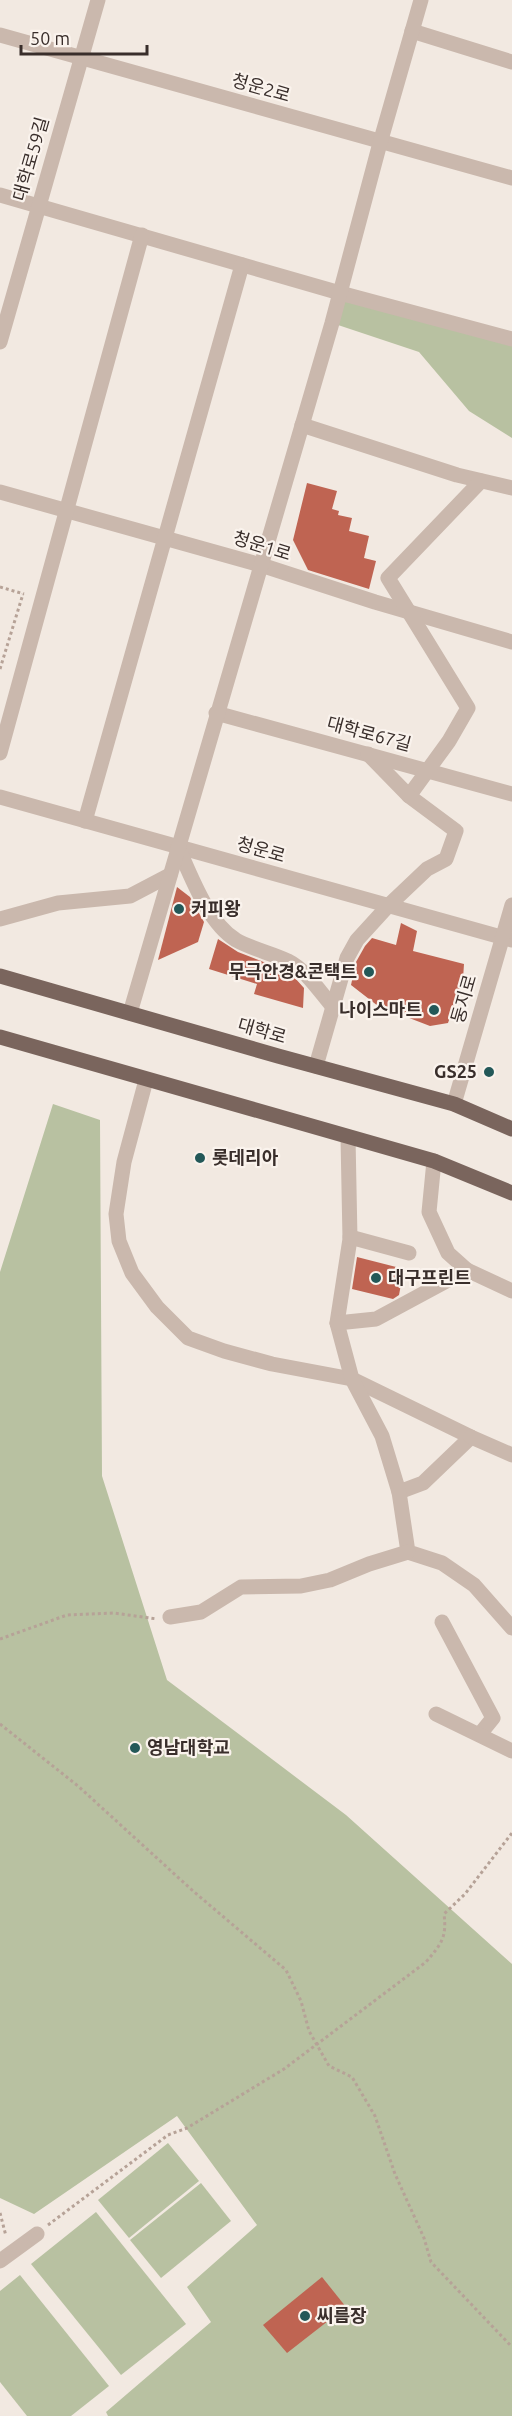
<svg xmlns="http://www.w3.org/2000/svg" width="512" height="2416" font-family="Ubuntu,'Noto Sans KR',sans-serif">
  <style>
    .green { fill: #b8c1a1 }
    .building { fill: #bf6452 }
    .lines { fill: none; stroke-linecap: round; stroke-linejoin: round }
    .path { stroke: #b6a297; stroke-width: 3; stroke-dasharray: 3 3; stroke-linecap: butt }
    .minor { stroke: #cab8ad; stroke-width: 15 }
    .major { stroke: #7a655d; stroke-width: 15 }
    .poi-dot { fill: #235858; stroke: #faf3ed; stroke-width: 2 }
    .labels { text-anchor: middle; stroke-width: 4.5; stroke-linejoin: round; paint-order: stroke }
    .street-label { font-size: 18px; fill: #392e2b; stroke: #faf3ed }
    .poi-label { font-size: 18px; font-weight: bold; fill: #392e2b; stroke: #faf3ed; text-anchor: start }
  </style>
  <rect width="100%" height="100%" fill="#f2e9e1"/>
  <!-- green -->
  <g class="green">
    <polygon points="340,293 512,339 512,438 469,411 419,352 332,323"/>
    <polygon points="53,1104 100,1120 102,1476 167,1680 346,1815 512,1964 512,2416 108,2416 106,2412 211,2322 187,2287 257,2225 177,2116 34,2214 0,2198 0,1272"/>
    <polygon points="168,2143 199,2181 129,2238 98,2200"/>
    <polygon points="201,2183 231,2221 161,2278 130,2240"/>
    <polygon points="96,2212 186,2324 121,2375 31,2264"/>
    <polygon points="20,2275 109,2386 71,2416 27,2416 0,2382 0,2291"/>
  </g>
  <!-- building -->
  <g class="building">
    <polygon points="307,483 337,491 332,509 339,511 338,515 352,518 349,531 369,536 364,558 376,561 369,589 308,570 293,540"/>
    <polygon points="177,887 190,897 204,922 198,942 158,960"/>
    <polygon points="401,923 417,931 413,951 464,964 463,979 448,1023 430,1026 378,1006 351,985 356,962 365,946 372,938 396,945"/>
    <polygon points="218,939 238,952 284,970 294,977 304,988 303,1008 254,994 257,984 209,969"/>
    <polygon points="357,1257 404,1269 399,1295 393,1299 352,1289"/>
    <polygon points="322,2277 346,2307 287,2353 263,2325"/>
  </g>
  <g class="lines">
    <!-- path -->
    <g class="path">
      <polyline points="0,587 24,594"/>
      <polyline points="0,669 23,594"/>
      <polyline points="0,1639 67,1615 114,1613 157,1619"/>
      <polyline points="0,1724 78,1786 193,1891 286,1970 301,2001 309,2031 329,2066 352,2077 375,2116 395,2174 424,2238 431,2262 512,2347"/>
      <polyline points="0,2213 6,2236"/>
      <path d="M48 2225 168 2135 187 2128 284 2069 426 1962C441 1944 447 1938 444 1914L465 1894 512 1833"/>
    </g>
    <!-- minor -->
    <g class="minor">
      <polyline points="412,31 512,62"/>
      <polyline points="0,35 512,178"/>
      <polyline points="0,195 340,293 512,339"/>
      <polyline points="0,342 98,0"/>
      <polyline points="302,425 457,475 512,488"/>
      <polyline points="0,492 261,565 375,602 512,642"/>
      <polyline points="216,713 512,794"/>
      <polyline points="0,753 142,235"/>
      <polyline points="409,796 449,741 468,708 388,578 481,481"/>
      <polyline points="0,797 512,940"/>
      <polyline points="85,821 242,265"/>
      <path d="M178 847C191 876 208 923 236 940 252 949 271 953 288 961 306 970 320 992 333 1007"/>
      <polyline points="0,919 58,903 130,896 170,875"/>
      <polyline points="130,1013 332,323 380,143 421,0"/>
      <polyline points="316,1066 347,958 357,940 388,906 427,869 446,859 456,831 409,796 368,754"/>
      <polyline points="146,1080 124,1162 116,1214 119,1241 132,1273 157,1307 188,1338 224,1351 272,1364 352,1379 471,1437 423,1483 399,1492"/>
      <polyline points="454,1104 512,905"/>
      <polyline points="348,1137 350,1239 337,1323 352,1379 382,1436 399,1492 408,1552 442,1563 474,1585 512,1628"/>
      <polyline points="434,1161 429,1212 448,1253 467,1270 512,1291"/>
      <polyline points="350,1237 409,1253"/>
      <polyline points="337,1323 376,1319 467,1270"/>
      <polyline points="471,1437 512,1455"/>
      <polyline points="170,1617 201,1612 241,1587 301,1586 330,1580 369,1564 408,1552"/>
      <polyline points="442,1622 493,1718 480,1734"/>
      <polyline points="436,1714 512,1751"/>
      <polyline points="0,2261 37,2234"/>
    </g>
    <!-- major -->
    <g class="major">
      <polyline points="0,976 278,1056 454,1104 512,1129"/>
      <polyline points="0,1037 434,1161 512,1193"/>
    </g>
  </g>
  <!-- markers -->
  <g class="poi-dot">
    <circle cx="179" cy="909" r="6"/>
    <circle cx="369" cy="972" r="6"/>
    <circle cx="434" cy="1010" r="6"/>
    <circle cx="489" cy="1072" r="6"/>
    <circle cx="200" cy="1158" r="6"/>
    <circle cx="376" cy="1278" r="6"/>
    <circle cx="135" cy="1748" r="6"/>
    <circle cx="305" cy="2316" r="6"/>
  </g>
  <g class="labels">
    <!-- street labels -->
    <g class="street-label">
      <text transform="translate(261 88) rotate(16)" y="6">청운2로</text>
      <text transform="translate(31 159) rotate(-74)" y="6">대학로59길</text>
      <text transform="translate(262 546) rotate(17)" y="6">청운1로</text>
      <text transform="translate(369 734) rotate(15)" y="6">대학로67길</text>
      <text transform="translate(261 850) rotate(16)" y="6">청운로</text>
      <text transform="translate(464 999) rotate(-74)" y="6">둥지로</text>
      <text transform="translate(262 1031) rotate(16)" y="6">대학로</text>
    </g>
    <!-- poi labels -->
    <g class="poi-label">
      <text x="191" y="915">커피왕</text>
      <text x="357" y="978" text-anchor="end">무극안경&amp;콘택트</text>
      <text x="422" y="1016" text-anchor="end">나이스마트</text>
      <text x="477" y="1078" text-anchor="end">GS25</text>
      <text x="212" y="1164">롯데리아</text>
      <text x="388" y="1284">대구프린트</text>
      <text x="147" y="1754">영남대학교</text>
      <text x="317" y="2322">씨름장</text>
    </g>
  </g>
  <!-- scale -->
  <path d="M21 45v9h126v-9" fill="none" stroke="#392e2b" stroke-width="3"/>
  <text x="30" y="45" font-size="18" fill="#392e2b" stroke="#faf3ed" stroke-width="4.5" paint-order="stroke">50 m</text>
</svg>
